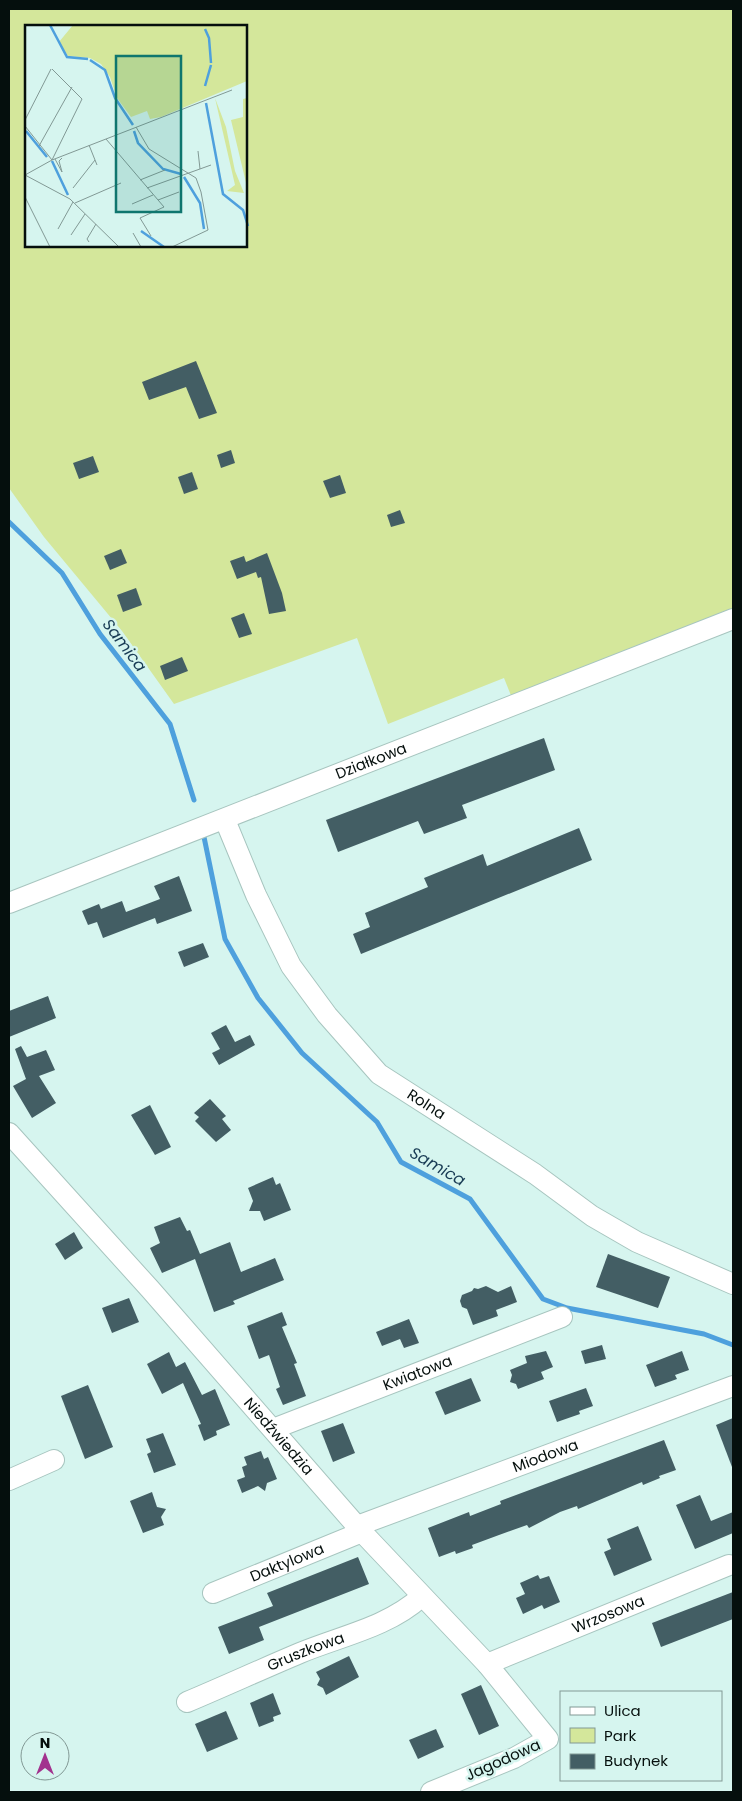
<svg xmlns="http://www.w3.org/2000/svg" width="742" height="1801" font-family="Poppins,sans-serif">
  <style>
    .green { fill: #d4e79b; fill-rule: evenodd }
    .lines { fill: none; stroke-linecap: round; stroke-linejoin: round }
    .stream { stroke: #4ea0dd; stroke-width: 5 }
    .building { fill: #435e64 }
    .minor-casing { stroke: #a7c5bf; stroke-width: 22 }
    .minor { stroke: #fff; stroke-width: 20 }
    .labels { text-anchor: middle; stroke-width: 5; stroke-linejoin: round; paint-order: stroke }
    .street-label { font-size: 15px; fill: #050f0d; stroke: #d6f5ef }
    .water-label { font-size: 16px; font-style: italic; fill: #183b54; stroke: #d6f5ef }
    .inset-river { fill: none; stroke: #4ea0dd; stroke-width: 2.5 }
    .inset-road { fill: none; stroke: #829995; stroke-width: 1 }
    .view { fill: #0f766e; fill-opacity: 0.15; stroke: #0f766e; stroke-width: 2.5 }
    .inset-edge { fill: none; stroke: #050f0d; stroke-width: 2.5 }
  </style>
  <rect width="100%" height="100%" fill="#d6f5ef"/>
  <!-- green -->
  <path class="green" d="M9 9H733V611L512 698 504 678 388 724 357 638 174 704 122 631 44 537 9 488ZM26 26H246V246H26Z"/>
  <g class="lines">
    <!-- stream -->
    <g class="stream">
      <polyline points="9,522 62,573 100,634 170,724 194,800"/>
      <polyline points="204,837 225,939 258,998 302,1053 377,1122 401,1162 470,1199 543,1299 567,1308 704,1334 733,1345"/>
    </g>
  </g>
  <!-- building -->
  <g class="building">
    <polygon points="196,361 217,413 199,419 186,387 149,400 142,382"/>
    <polygon points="231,450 235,463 221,468 217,455"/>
    <polygon points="93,456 99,472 79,479 73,463"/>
    <polygon points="192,472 198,489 184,494 178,477"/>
    <polygon points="340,475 346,493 330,498 323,481"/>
    <polygon points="400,510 405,523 391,527 387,515"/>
    <polygon points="121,549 127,563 110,570 104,556"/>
    <polygon points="267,553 282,593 286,611 269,614 261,577 258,578 256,572 237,579 230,561 244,556 246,562"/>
    <polygon points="136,588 142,605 123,612 117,595"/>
    <polygon points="244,613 252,634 239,638 231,618"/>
    <polygon points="182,657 188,671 165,680 160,666"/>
    <polygon points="544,738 555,770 462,805 467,818 424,834 418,821 338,852 326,820"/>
    <polygon points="579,828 592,860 361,954 353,934 370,927 365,913 428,887 424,878 483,854 487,866"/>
    <polygon points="179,876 192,911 157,924 155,918 103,938 97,922 88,925 82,911 99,904 101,909 122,901 126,912 160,899 154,886"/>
    <polygon points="203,943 209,957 184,967 178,952"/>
    <polygon points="48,996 56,1018 9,1037 9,1011"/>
    <polygon points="226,1025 235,1042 250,1035 255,1045 219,1065 212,1053 220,1049 211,1033"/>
    <polygon points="21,1046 27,1057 46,1050 55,1070 39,1076 56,1103 32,1118 13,1086 26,1079 15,1049"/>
    <polygon points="210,1099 226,1116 222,1119 231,1130 216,1142 195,1121 199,1117 194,1113"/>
    <polygon points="150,1105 171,1147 155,1155 131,1115"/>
    <polygon points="273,1177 276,1185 280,1183 291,1210 264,1221 260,1211 249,1211 253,1201 248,1188"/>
    <polygon points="180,1217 187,1231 190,1230 200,1254 230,1242 241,1272 275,1258 284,1280 233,1301 235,1304 214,1312 195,1259 162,1273 150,1248 160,1243 154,1227"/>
    <polygon points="74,1232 83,1248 65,1260 55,1244"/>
    <polygon points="608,1254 670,1277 658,1308 596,1287"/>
    <polygon points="486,1286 498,1292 511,1286 517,1302 496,1310 498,1316 473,1325 467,1309 462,1307 460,1301 462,1295 472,1291 474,1288 478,1289"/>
    <polygon points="129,1298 139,1322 112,1333 102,1308"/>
    <polygon points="282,1312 287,1325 282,1327 297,1363 294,1364 306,1396 283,1405 276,1389 280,1387 269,1355 259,1359 247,1326"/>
    <polygon points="409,1319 419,1343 404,1348 400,1339 382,1346 376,1332"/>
    <polygon points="602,1345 606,1359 585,1364 581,1351"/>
    <polygon points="546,1351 553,1367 541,1372 544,1379 518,1389 516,1384 510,1382 512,1375 510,1370 527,1363 525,1356"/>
    <polygon points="682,1351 689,1370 675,1375 677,1379 655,1387 646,1365"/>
    <polygon points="169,1352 176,1367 185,1362 202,1395 215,1389 230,1425 216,1431 217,1435 204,1441 198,1425 201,1424 183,1383 162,1394 147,1364"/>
    <polygon points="471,1378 481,1401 445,1415 435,1392"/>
    <polygon points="88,1385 113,1447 85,1459 61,1396"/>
    <polygon points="586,1388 593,1406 579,1411 580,1414 557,1422 549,1401"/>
    <polygon points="733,1418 733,1467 732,1467 716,1425"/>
    <polygon points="343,1423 355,1453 333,1462 321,1431"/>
    <polygon points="163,1433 176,1465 154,1473 147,1454 151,1452 146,1439"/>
    <polygon points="664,1440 676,1470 659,1476 660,1478 643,1485 642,1482 578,1509 577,1506 560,1512 529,1528 527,1525 499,1535 472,1545 473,1548 456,1554 455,1551 439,1557 428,1528 469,1512 470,1516 501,1504 500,1501"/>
    <polygon points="261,1451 264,1459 268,1457 277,1479 267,1483 265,1491 258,1486 242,1493 237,1480 245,1477 242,1467 247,1465 244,1457"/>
    <polygon points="152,1492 157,1507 166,1509 161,1517 164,1525 143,1533 130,1501"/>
    <polygon points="700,1495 711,1521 733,1512 733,1533 695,1549 676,1505"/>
    <polygon points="638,1526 652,1560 614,1576 604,1552 611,1549 607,1539"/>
    <polygon points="358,1557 369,1584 259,1627 264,1640 229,1654 218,1627 273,1606 267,1593"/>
    <polygon points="538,1575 540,1579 549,1576 560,1602 544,1609 542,1605 523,1614 516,1598 525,1594 520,1583"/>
    <polygon points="733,1592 733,1619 661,1647 652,1623"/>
    <polygon points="349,1656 359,1677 326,1695 323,1688 317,1685 320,1679 316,1672"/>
    <polygon points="481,1685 499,1726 479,1735 461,1694"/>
    <polygon points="273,1693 281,1714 273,1717 274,1721 259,1727 250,1703"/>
    <polygon points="226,1711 238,1739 207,1752 195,1724"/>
    <polygon points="436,1729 444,1747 418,1759 409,1740"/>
  </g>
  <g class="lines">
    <defs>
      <g id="minor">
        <path id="s1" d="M225 820 256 895 291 966 327 1015 379 1074 535 1174 592 1216 637 1242 733 1284"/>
        <path id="s2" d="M9 903 733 619"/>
        <path id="s3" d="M9 1133 150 1289 362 1532 487 1664 548 1739 514 1758 431 1792"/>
        <path id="s4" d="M273 1429 562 1317"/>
        <polyline points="9,1480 54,1460"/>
        <path id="s5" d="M357 1526 733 1386"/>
        <path id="s6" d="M213 1593 362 1532"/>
        <path id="s7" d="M487 1664 729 1565"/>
        <path id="s8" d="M187 1702C225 1686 262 1669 300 1653 341 1636 388 1627 421 1597"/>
      </g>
    </defs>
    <!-- minor casing -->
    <use href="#minor" class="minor-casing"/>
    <!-- minor -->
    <use href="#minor" class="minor"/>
  </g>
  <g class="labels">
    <!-- street labels -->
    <g class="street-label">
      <text dy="5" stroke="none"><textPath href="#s2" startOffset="389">Działkowa</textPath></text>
      <text dy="5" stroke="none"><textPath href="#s1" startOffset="356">Rolna</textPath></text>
      <text dy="5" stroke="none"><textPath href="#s4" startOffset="155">Kwiatowa</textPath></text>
      <text dy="5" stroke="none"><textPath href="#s3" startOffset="406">Niedźwiedzia</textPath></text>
      <text dy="5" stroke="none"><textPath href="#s5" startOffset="201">Miodowa</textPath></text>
      <text dy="5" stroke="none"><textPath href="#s6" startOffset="80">Daktylowa</textPath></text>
      <text dy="5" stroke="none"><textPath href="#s7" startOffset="131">Wrzosowa</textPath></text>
      <text dy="5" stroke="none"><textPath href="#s8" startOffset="129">Gruszkowa</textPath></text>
      <text transform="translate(503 1760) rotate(-24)" y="5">Jagodowa</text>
    </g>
    <!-- water labels -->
    <g class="water-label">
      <text transform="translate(125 645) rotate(53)" y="6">Samica</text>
      <text transform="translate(438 1166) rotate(30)" y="6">Samica</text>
    </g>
  </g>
  <!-- overview -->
  <g transform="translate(25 25)">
    <rect width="222" height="222" fill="#d6f5ef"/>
    <path d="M48 0H222V56L136 92 125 94 122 86 106 92 92 73 85 52 76 39 65 33 43 31 34 17ZM190 73 201 102 210 146 219 168 202 166 210 160ZM222 73H223L222 162 206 95 218 92V74Z" fill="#d4e79b"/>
    <path class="inset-river" d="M25 0 42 32 63 34M180 4 184 13 186 38M65 35 80 45 90 73 108 100M180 61 186 40M181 78 198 169 218 185 223 201M1 106 22 132M109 106 113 118 138 144 156 149M27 136 43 170M159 152 175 178 179 204M116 206 139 222"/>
    <path class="inset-road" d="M0 95 26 44M0 101 27 135 57 74 27 44M111 102 124 124 171 153 176 167 183 205 147 222M81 114 139 182 115 193 126 211M64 120 72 140M14 121 47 62M173 126 175 144M30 134 37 147 34 136 37 133M0 150 27 135 207 65M0 150 45 174 94 222M115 155 140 145M48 163 70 135M122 163 186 140M0 172 25 222M133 175 154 167M50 178 96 158M107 179 128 170M33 204 48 177M108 208 116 222M46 210 60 189M64 217 62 214 71 199"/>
    <path class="view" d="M91 31H156V187H91Z"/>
    <rect width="222" height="222" class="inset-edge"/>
  </g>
  <!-- border -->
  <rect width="742" height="1801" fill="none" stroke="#050f0d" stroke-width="20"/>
  <!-- legend -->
  <rect x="560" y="1691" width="162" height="90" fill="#d6f5ef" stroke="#829995"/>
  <rect x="570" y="1707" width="25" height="8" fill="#ffffff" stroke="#829995"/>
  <text x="604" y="1716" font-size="15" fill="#050f0d">Ulica</text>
  <rect x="570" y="1728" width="25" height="15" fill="#d4e79b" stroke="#829995"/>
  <text x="604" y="1741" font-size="15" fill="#050f0d">Park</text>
  <rect x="570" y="1754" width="25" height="15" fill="#435e64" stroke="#829995"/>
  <text x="604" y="1766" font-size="15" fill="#050f0d">Budynek</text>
  <!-- north arrow -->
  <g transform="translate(45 1756)"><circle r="24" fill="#d6f5ef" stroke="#829995"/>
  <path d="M0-4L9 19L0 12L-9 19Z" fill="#a2328e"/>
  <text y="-8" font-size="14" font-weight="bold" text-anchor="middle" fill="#050f0d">N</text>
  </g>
</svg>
